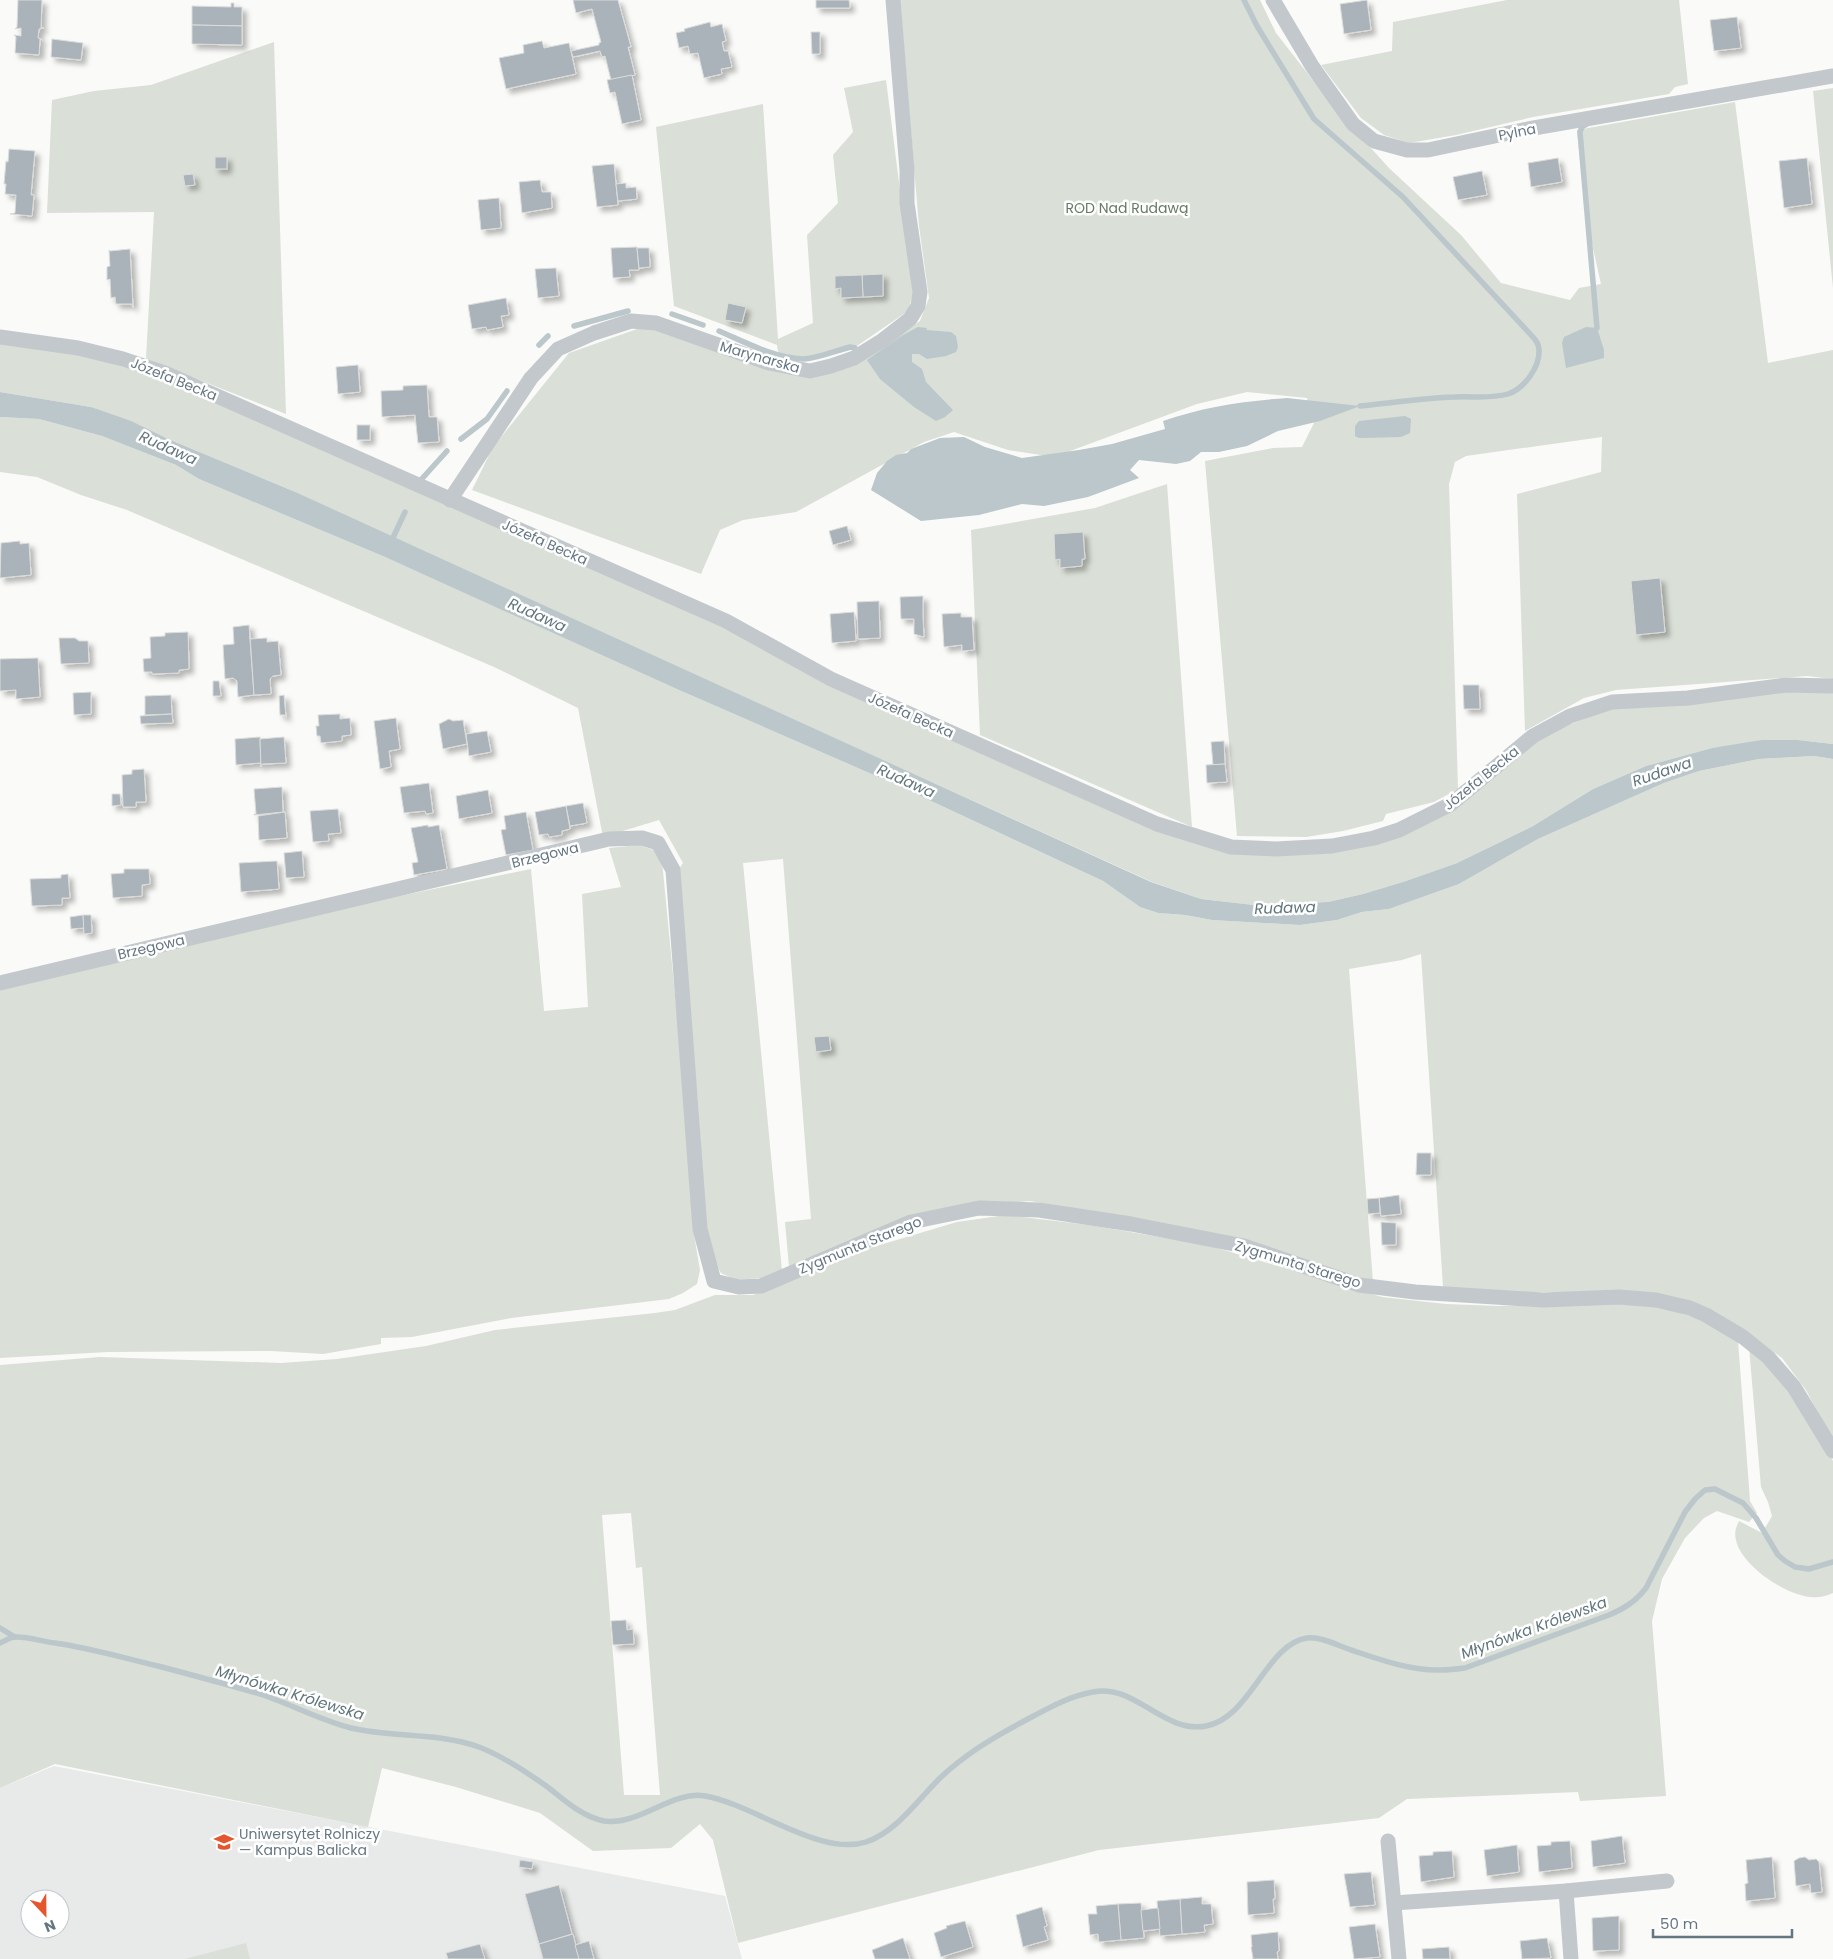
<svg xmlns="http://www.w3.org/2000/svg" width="1833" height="1959" font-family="Poppins,sans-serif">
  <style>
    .built { fill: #e8e9e9; fill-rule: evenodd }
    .green { fill: #dadfd7; fill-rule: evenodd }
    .water { fill: #bbc7cb }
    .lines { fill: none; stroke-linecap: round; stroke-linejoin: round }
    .stream { stroke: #bbc7cb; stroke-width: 5.5 }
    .building { fill: #aab3b9; stroke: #dcdcda; filter: url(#shadow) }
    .street { stroke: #c3c8cc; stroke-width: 15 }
    .labels { text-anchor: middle; stroke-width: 5; stroke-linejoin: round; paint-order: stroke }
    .street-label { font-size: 14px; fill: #657683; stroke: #fff }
    .park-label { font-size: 14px; fill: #687a64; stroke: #fff }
    .poi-label { font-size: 14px; fill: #657683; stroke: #fff; text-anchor: start }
    .water-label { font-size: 15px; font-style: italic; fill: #60757c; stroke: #fff }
  </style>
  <defs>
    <filter id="shadow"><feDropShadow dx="4.5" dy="4.5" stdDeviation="2.5" flood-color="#0004"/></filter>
  </defs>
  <rect width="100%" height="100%" fill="#fafaf8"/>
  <!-- built -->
  <path class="built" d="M54 1766 725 1896 742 1959H0V1788ZM30 1899H60V1929H30Z"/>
  <!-- green -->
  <g class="green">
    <polygon points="900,0 1260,0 1276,33 1333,106 1389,168 1461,235 1501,283 1570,300 1579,288 1601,284 1585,212 1577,130 1735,102 1768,363 1833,350 1833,679 1807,676 1616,690 1584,698 1525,731 1517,494 1601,472 1602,437 1466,456 1455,462 1449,484 1458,789 1434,802 1386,814 1383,821 1343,831 1306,837 1237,836 1205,461 1273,448 1302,447 1314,423 1307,398 1247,392 1197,404 1054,457 1008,450 954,432 924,442 796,512 743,520 720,530 701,574 472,490 493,447 569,353 640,328 656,330 812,376 898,336 920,321 929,298 919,226"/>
    <polygon points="1507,0 1679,0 1688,84 1675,87 1669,94 1533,117 1456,135 1409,143 1384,135 1361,118 1321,65 1392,51 1393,22"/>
    <polygon points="274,42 286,414 146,359 154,212 47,213 52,100 94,91 151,85"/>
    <polygon points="886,80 913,293 908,311 851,350 810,360 779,357 777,345 674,306 656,127 763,104 778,339 813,323 807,235 838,203 833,155 853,132 844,88"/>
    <polygon points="1833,88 1833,288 1813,91"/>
    <path d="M0 341C60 349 119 363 176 384L1221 849 1394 835 1544 734 1618 706 1782 689 1833 692V744L1798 740 1712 748 1646 766 1593 789 1533 826 1457 863 1406 881 1363 894 1328 902 1254 905 1201 899 1152 882 649 654 686 693 899 786 1103 881 1140 907 1158 913 1185 915 1212 920 1300 925 1337 920 1362 912 1389 909 1459 884 1538 839 1664 783 1699 771 1759 759 1814 756 1833 759V1442L1806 1390 1782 1358 1740 1328 1622 1292H1520L1443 1287 1421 954 1402 960 1349 969 1373 1282 1168 1224 1030 1201 970 1206 789 1267 785 1222 811 1219 783 859 743 863 782 1271 761 1278 736 1280 721 1273 713 1260 706 1225 698 1103 677 892V872L683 863 659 820 603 837 578 708 494 667 127 510 81 495 37 477 0 472V417L39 419 102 436 176 465 199 479 385 557 466 593 293 491 91 407 0 392Z"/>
    <polygon points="1167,484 1192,827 980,735 971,530 1095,508"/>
    <polygon points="639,845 653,850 662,861 680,1047 693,1229 700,1270 697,1284 683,1293 669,1299 511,1318 412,1337 381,1338 381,1344 323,1354 271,1351 108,1352 0,1358 0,983 351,906 531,869 544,1011 588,1007 582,894 621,887 609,848"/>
    <path d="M1006 1215 1089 1225 1207 1245 1382 1297 1446 1304 1499 1306 1620 1303 1655 1305 1707 1321 1738 1341 1750 1501 1757 1513 1749 1522 1717 1511 1704 1518 1685 1538 1662 1579 1652 1621 1666 1796 1580 1801 1578 1792 1407 1799 1379 1818 1099 1850 738 1943 713 1840 700 1824 671 1848 593 1851 540 1813 456 1787 382 1768 368 1827 55 1764 0 1788V1365L100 1357 281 1363 337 1359 426 1346 495 1330 655 1313 675 1310 715 1295H753L873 1247 957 1222ZM631 1513 636 1568 642 1567 660 1795H624L602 1515Z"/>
    <path d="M1749 1347 1766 1361 1805 1413 1833 1461V1593C1828 1595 1823 1597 1818 1597 1791 1600 1741 1566 1736 1540 1734 1533 1736 1527 1739 1521L1762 1533 1772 1516 1768 1502 1761 1487Z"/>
    <polygon points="246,1943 250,1959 185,1959"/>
  </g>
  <!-- water -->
  <g class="water">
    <polygon points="918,327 927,328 926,330 951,332 956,336 958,347 956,352 946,356 927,359 919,354 912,354 912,362 922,369 926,382 953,410 945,417 936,421 914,407 880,379 867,360 903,335"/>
    <polygon points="1586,327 1597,328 1604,350 1604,358 1566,368 1562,343 1564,337"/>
    <polygon points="0,392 91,407 131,421 168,439 293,491 1151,882 1201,899 1254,905 1328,902 1363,894 1406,881 1457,863 1533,826 1593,789 1646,766 1712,748 1762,740 1798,740 1833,744 1833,759 1814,756 1759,759 1699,771 1664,783 1538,839 1459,884 1389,909 1362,912 1337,920 1300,925 1212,920 1185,915 1158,913 1140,907 1103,881 899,786 686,693 385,557 199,479 176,465 102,436 39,419 0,417"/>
    <path d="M1287 398 1360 406 1320 421 1278 431 1247 446 1219 452H1201L1190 461 1176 464 1139 460 1130 470 1139 478 1088 497 1044 506 1022 504 979 515 921 521 871 490 877 473 887 461 896 455 907 453 911 449 940 438 964 437 985 447 1022 458 1079 450 1112 444 1165 429 1163 421C1203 407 1244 401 1287 398Z"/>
    <polygon points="1405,416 1411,419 1410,433 1401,437 1359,438 1355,436 1355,426 1359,421"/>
  </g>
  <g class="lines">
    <!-- stream -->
    <g class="stream">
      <path d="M1244 0 1257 26 1314 119 1403 197 1532 336C1536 340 1539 344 1539 350 1540 367 1524 389 1508 394 1491 399 1472 396 1455 397 1423 398 1391 403 1360 406"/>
      <polyline points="1587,124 1582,127 1580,132 1597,328"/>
      <polyline points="672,314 703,325"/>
      <polyline points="574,326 628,311"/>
      <path d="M719 331C745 342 776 359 804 359 819 358 835 351 850 347L855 348"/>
      <polyline points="539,345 548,336"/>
      <polyline points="461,439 487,419 507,391"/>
      <polyline points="419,482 447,451"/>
      <polyline points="391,542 405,512"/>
      <polyline points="0,1628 15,1637"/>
      <path d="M0 1643C5 1641 10 1637 15 1637 27 1636 43 1642 55 1643 90 1648 124 1658 158 1666 192 1675 226 1684 260 1694 291 1704 319 1720 351 1728 393 1738 437 1732 479 1747 503 1756 528 1773 549 1788 565 1801 583 1817 604 1821 639 1826 672 1790 705 1796 753 1804 820 1857 866 1842 896 1832 917 1801 939 1779 965 1754 994 1737 1026 1720 1047 1709 1069 1696 1093 1692 1135 1683 1163 1734 1206 1726 1251 1718 1266 1644 1307 1638 1322 1636 1340 1647 1354 1651 1381 1660 1412 1671 1441 1670 1449 1670 1457 1669 1465 1668L1609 1615C1625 1608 1635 1602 1646 1588L1685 1512 1695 1499 1705 1490 1715 1489 1743 1503 1756 1518 1778 1555 1785 1561 1795 1567 1809 1569 1833 1562"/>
    </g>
  </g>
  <!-- building -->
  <g class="building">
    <polygon points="18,0 42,0 41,28 44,28 39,29 38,38 43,40 40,39 39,55 15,53 16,37 14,35 21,36 21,28 15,29 17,27"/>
    <polygon points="573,0 618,0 631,47 628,47 635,75 611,80 605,56 602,57 600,51 573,57 571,51 599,45 599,43 601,42 592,9 576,13"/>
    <polygon points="816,0 849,0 850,8 816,8"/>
    <polygon points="1367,0 1371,30 1344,34 1340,4"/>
    <polygon points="231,3 234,3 234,7 242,7 242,26 192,25 192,6 231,7"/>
    <polygon points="1737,17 1741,48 1714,51 1710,20"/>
    <polygon points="710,22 711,27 722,24 726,41 722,42 724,51 728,51 732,67 721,69 722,74 704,78 698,53 690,54 688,46 679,48 676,33 685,31 684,29"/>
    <polygon points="192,25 242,26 242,45 192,44"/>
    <polygon points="811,32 820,32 820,54 812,54"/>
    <polygon points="52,39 83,43 81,60 51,57"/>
    <polygon points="542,41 544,48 569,43 576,74 506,89 499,58 524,53 523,45"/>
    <polygon points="632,75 641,120 622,124 615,92 610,93 607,80"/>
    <polygon points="9,149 35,151 31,195 34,195 32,216 10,214 15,213 16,195 5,194 6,184 4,184 6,161 8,162"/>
    <rect x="215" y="157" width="12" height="12"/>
    <polygon points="1558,158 1562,182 1531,187 1528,163"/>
    <polygon points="1807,158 1812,204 1784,208 1779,161"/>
    <polygon points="614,164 618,205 597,207 592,166"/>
    <polygon points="1482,171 1487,195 1458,200 1453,177"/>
    <polygon points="193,174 195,185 185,186 183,175"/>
    <polygon points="540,180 542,192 551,192 552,208 522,213 519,182"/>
    <polygon points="626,183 626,188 636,187 637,199 618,201 616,184"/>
    <polygon points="499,198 501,228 481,230 478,200"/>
    <polygon points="637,247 639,270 629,270 630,277 613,278 611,248"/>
    <polygon points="637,248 649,248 650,267 639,268"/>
    <polygon points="130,249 133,308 132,304 116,304 115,297 111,298 110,279 107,280 107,267 110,266 109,250 110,251"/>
    <polygon points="556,268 559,296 538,298 535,269"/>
    <polygon points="883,274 883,296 863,297 862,275"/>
    <polygon points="862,275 863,297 841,298 841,288 835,289 835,276"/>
    <polygon points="506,298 509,315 501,316 503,327 487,330 486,327 472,329 468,305"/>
    <polygon points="728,303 746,307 742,323 725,320"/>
    <polygon points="358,365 360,392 338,394 336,367"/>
    <polygon points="427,385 429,417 437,417 439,442 418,443 415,415 382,417 381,391 403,390 403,386"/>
    <rect x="357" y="425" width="13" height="15"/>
    <polygon points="847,526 851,540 833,545 829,531"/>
    <polygon points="1083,532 1085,559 1082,559 1082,566 1060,568 1060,559 1055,560 1054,534"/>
    <polygon points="20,541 20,544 29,543 31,575 0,578 1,543"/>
    <polygon points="1660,578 1665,632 1636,635 1631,581"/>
    <polygon points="923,596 923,618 924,637 914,634 914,619 901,619 900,597"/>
    <polygon points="879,601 880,638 858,639 857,602"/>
    <polygon points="854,612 856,641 832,643 830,614"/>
    <polygon points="961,613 961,617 972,617 974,650 962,651 962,645 944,647 942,614"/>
    <polygon points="249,625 254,695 238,697 237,681 233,678 225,679 223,645 234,644 233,627"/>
    <polygon points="188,632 189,669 179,670 179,673 152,674 152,672 144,672 143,659 151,658 150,637 165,636 165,633"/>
    <polygon points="250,636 250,639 267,638 267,642 278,641 281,675 273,676 270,679 271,694 254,695"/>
    <polygon points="59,638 75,638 79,641 88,641 89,663 61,664"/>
    <polygon points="38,658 40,697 16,699 16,690 0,691 0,659"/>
    <polygon points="213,681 219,681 221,696 213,696"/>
    <polygon points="1463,685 1479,685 1480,709 1464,709"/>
    <polygon points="91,692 91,714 74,715 73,693"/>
    <polygon points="171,695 172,714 145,715 145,696"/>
    <polygon points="284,695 286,718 286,715 280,715 279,696"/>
    <polygon points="172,714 173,723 141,724 140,716"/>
    <polygon points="340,714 340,719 350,718 351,735 342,736 342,741 321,743 320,736 317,736 316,726 319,726 318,715"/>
    <polygon points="396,718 400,749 389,751 391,767 380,769 374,721"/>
    <polygon points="449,719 453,721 463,720 467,744 443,749 439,724"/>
    <polygon points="487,731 491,752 469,756 466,734"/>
    <polygon points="260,737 261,765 260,763 236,765 235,739"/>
    <polygon points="284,737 286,763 262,764 261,767 260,739"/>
    <polygon points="1224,741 1225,764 1213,765 1211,742"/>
    <polygon points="1225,764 1227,782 1207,783 1206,765"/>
    <polygon points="144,769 146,802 136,802 136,807 123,807 122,775 132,774 132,770"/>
    <polygon points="429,783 433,813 426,814 425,811 404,813 400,787"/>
    <polygon points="282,787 283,812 254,815 254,814 256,814 254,789"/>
    <polygon points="488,790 492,813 459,819 456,796"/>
    <polygon points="112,794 120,794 121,805 112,806"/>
    <polygon points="583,803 587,823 570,826 566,806"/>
    <polygon points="566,806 570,829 562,831 562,835 549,837 548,834 539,835 535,812"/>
    <polygon points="338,809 341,833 328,834 329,841 313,842 310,811"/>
    <polygon points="285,812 287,838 259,840 258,816"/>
    <polygon points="526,812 533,850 506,855 501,830 506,829 504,816"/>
    <polygon points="428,825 428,827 439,825 447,869 414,875 412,863 418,862 411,828"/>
    <polygon points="302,851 304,877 286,878 284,853"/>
    <polygon points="277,861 279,889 241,892 239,863"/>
    <polygon points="124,869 149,869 150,884 142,885 142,896 113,898 111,874 124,873"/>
    <polygon points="68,874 70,898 62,898 62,905 32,906 30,879 61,878 61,875"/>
    <polygon points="83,915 84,928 71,929 70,917"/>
    <polygon points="83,915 91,915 92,933 84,934"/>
    <polygon points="829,1036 831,1050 816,1052 814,1037"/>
    <polygon points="1417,1153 1431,1153 1431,1175 1416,1175"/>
    <polygon points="1399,1195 1401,1214 1381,1216 1379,1198"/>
    <polygon points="1379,1198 1380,1213 1368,1214 1367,1199"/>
    <polygon points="1381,1222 1396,1223 1396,1245 1382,1245"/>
    <polygon points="626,1620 627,1630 633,1629 634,1644 613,1645 611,1621"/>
    <polygon points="1622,1836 1625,1863 1593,1867 1591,1841"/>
    <polygon points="1570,1841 1572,1868 1539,1872 1537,1846 1551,1845 1551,1842"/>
    <polygon points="1517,1845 1519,1872 1487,1876 1484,1850"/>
    <polygon points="1452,1851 1454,1877 1421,1882 1419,1856 1433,1855 1433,1852"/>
    <polygon points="1772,1857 1775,1898 1746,1901 1745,1884 1748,1883 1746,1860"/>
    <polygon points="1805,1857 1809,1860 1816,1859 1819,1862 1822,1892 1811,1893 1810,1884 1796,1886 1794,1861 1799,1858"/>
    <polygon points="520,1860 533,1862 532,1869 519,1867"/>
    <polygon points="1371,1872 1375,1905 1350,1907 1344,1874"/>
    <polygon points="1274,1880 1275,1899 1273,1899 1274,1913 1248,1915 1247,1882"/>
    <polygon points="559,1885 572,1934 539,1944 525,1894"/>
    <polygon points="1202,1897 1202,1904 1211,1904 1213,1924 1204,1925 1205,1932 1182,1934 1180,1899"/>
    <polygon points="1180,1899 1182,1934 1160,1936 1157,1901"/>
    <polygon points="1141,1903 1144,1938 1121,1940 1118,1904"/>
    <polygon points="1118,1904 1121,1940 1099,1942 1098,1934 1090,1935 1088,1914 1097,1914 1096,1906"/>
    <polygon points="1042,1907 1047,1926 1044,1927 1048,1940 1023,1947 1016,1915"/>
    <polygon points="1158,1908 1160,1929 1143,1931 1141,1910"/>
    <polygon points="1619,1916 1619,1950 1593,1951 1592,1918"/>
    <polygon points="965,1921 973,1947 941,1957 934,1933 947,1928 946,1926"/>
    <polygon points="1375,1924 1380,1957 1354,1959 1349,1927"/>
    <polygon points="1278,1932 1279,1951 1277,1952 1278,1959 1252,1959 1253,1958 1251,1947 1252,1947 1251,1935"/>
    <polygon points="573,1934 579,1959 543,1959 539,1944"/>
    <polygon points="903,1938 910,1959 875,1959 872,1950"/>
    <polygon points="1547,1938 1551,1958 1522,1959 1520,1941"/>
    <polygon points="589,1941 594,1959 579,1959 575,1945"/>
    <polygon points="480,1944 485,1959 448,1959 446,1953"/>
    <polygon points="1449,1947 1450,1959 1423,1959 1422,1949"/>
  </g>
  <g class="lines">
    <!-- street -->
    <g class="street">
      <polyline points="1273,0 1312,66 1353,124 1374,141 1407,150 1428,150 1528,129 1833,76"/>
      <polyline points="0,337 78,348 123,359 165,373 726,621 831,679 1157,824 1231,847 1276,849 1332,846 1374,838 1399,830 1451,804 1533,736 1570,716 1612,702 1688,698 1786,685 1833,686"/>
      <polyline points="450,500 531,378 558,349 594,333 631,321 656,323 769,363 810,371 831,366 854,358 883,340 910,319 918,306 920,292 907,203 907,170 893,0"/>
      <polyline points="0,983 609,839 642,838 658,843 673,870 700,1229 714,1281 739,1287 761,1286 911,1222 979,1208 1039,1210 1131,1224 1244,1246 1359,1285 1415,1292 1543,1300 1619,1297 1656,1300 1690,1308 1706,1315 1743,1337 1768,1357 1794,1387 1833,1451"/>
      <polyline points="1388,1841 1399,1959"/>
      <polyline points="1566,1891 1571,1959"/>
      <polyline points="1394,1903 1566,1891 1667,1881"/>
    </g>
  </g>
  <!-- icons -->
  <defs>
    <symbol id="university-bare" viewBox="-9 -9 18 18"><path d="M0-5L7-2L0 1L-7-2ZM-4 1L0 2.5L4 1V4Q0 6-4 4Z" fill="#e4572e" stroke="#fff" stroke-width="2.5" paint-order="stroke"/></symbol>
  </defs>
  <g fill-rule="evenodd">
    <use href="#university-bare" x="210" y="1828" width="28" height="28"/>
  </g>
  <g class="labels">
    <!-- street labels -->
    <g class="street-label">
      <text transform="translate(1517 132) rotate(-11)" y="5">Pylna</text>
      <text transform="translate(760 357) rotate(16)" y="5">Marynarska</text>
      <text transform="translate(174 379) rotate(22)" y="5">Józefa Becka</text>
      <text transform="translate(545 542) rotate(24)" y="5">Józefa Becka</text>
      <text transform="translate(911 715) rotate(24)" y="5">Józefa Becka</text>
      <text transform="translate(1481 778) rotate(-39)" y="5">Józefa Becka</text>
      <text transform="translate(545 855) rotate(-14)" y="5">Brzegowa</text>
      <text transform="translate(151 947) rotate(-13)" y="5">Brzegowa</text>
      <text transform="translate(860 1245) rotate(-22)" y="5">Zygmunta Starego</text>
      <text transform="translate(1298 1264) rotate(17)" y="5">Zygmunta Starego</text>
    </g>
    <!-- park labels -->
    <g class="park-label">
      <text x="1127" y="213">ROD Nad Rudawą</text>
    </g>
    <!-- poi labels -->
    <g class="poi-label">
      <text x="239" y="1839">Uniwersytet Rolniczy<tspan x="239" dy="16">— Kampus Balicka</tspan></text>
    </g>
    <!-- water labels -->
    <g class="water-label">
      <text transform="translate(168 448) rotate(24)" y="5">Rudawa</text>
      <text transform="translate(537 615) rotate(24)" y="5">Rudawa</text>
      <text transform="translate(1662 772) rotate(-19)" y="5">Rudawa</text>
      <text transform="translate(906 781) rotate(24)" y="5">Rudawa</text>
      <text transform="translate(1285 908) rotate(-2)" y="5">Rudawa</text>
      <text transform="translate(1534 1628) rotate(-20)" y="5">Młynówka Królewska</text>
      <text transform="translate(290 1693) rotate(17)" y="5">Młynówka Królewska</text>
    </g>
  </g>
  <!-- north arrow -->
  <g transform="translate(45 1914) rotate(158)"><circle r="24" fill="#ffffff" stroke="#c1c8cd"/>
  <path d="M0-4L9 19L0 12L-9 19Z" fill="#e4572e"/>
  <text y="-8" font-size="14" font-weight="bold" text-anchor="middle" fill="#657683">N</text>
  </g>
  <!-- scale -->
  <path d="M1653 1929v8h139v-8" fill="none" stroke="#657683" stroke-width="2.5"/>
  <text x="1660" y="1929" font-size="15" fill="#657683" stroke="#ffffff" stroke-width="4" paint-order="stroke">50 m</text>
</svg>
